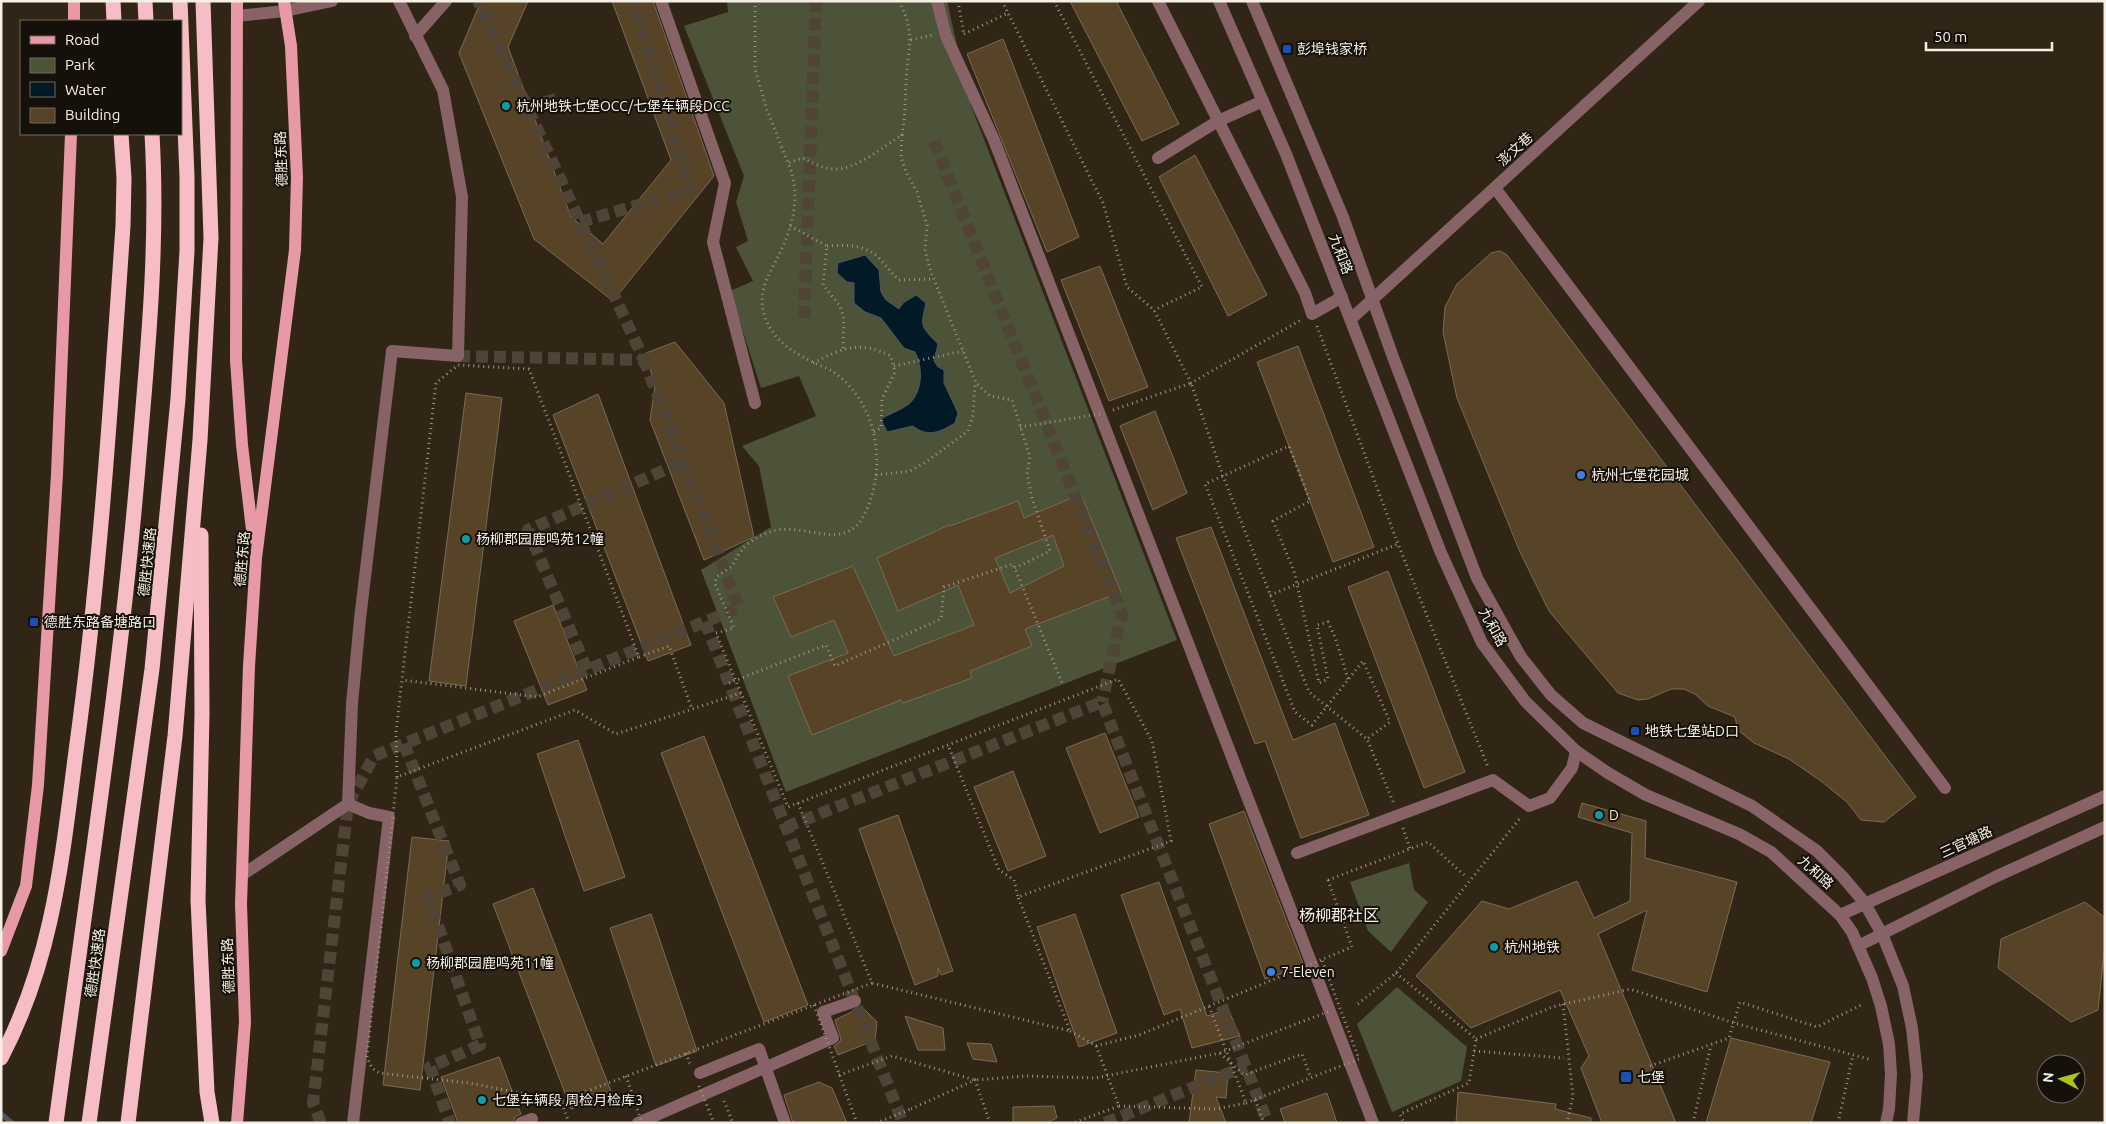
<svg xmlns="http://www.w3.org/2000/svg" width="2106" height="1124" font-family="Ubuntu,'Noto Sans SC',sans-serif">
  <style>
    .green { fill: #4c5339 }
    .water { fill: #021926; stroke: #4b595f }
    .lines { fill: none; stroke-linecap: round; stroke-linejoin: round }
    .stream { stroke: #4b595f; stroke-width: 5 }
    .building { fill: #574427; stroke: #786b59; fill-rule: evenodd }
    .minor-tunnel { stroke: #4f4435; stroke-width: 12; stroke-dasharray: 12 6; stroke-linecap: butt }
    .path { stroke: #9d9487; stroke-width: 3; stroke-dasharray: 1 4; stroke-linecap: butt }
    .minor { stroke: #876267; stroke-width: 12 }
    .major { stroke: #e79aa6; stroke-width: 12 }
    .highway { stroke: #f6bdc5; stroke-width: 15 }
    .path-bridge { stroke: #9d9487; stroke-width: 3; stroke-dasharray: 1 4; stroke-linecap: butt }
    .minor-bridge { stroke: #876267; stroke-width: 12 }
    .transit-dot { fill: #1a4fb4; stroke: #151009; stroke-width: 2 }
    .culture-dot { fill: #0f9aa8; stroke: #151009; stroke-width: 2 }
    .shop-dot { fill: #3f7fe0; stroke: #151009; stroke-width: 2 }
    .labels { text-anchor: middle; stroke-width: 4; stroke-linejoin: round; paint-order: stroke }
    .poi-label { font-size: 14px; fill: #f6efe4; stroke: #151009; text-anchor: start }
    .street-label { font-size: 14px; fill: #f6efe4; stroke: #151009 }
    .quarter-label { font-size: 16px; fill: #f6efe4; stroke: #151009 }
  </style>
  <rect width="100%" height="100%" fill="#312616"/>
  <!-- green -->
  <g class="green">
    <polygon points="727,1 947,1 970,103 1177,640 786,792 701,570 771,527 759,466 742,446 816,416 799,376 761,388 730,291 753,281 736,247 748,241 736,202 744,176 684,26 728,12"/>
    <polygon points="1409,863 1414,890 1428,902 1391,952 1368,931 1350,882"/>
    <polygon points="1397,987 1467,1047 1461,1081 1392,1112 1357,1024"/>
  </g>
  <!-- water -->
  <path class="water" d="M865 255 879 270 881 292 886 300 899 309 903 303 916 295 926 303C920 328 921 326 938 344L934 361 938 367 944 370V383L958 413 955 423C940 432 928 438 913 426L887 432 881 419C889 414 901 410 909 404 923 391 923 367 915 352L904 348 881 318 865 312 854 303V283L847 282 837 273 838 263Z"/>
  <g class="lines">
    <!-- stream -->
    <polyline class="stream" points="1,1114 12,1123"/>
  </g>
  <!-- building -->
  <g class="building">
    <polygon points="481,1 528,1 508,47 571,217 603,244 671,160 612,1 653,1 714,176 613,301 534,239 459,53"/>
    <polygon points="1070,1 1116,1 1179,124 1142,141"/>
    <polygon points="1003,39 1079,237 1047,252 967,54"/>
    <polygon points="1195,155 1267,295 1228,316 1159,177"/>
    <polygon points="1500,251 1507,255 1916,797 1884,822 1861,820 1847,802 1821,781 1789,759 1754,743 1738,730 1735,717 1708,706 1695,694 1684,689 1671,689 1648,699 1638,700 1618,693 1549,611 1520,552 1457,398 1443,332 1445,307 1457,284 1491,253"/>
    <polygon points="1100,266 1148,387 1109,401 1061,280"/>
    <polygon points="675,342 724,403 754,537 704,560 650,420 655,387 646,353"/>
    <polygon points="1298,346 1374,547 1333,562 1257,362"/>
    <polygon points="466,393 502,398 466,686 429,681"/>
    <polygon points="598,394 691,645 648,661 553,415"/>
    <polygon points="1155,411 1187,493 1153,510 1120,426"/>
    <path d="M1081 494 1121 592 1025 629 1032 646 970 671 972 678 903 703 901 700 812 735 788 676 848 653 834 620 791 637 773 597 853 566 894 656 974 625 958 585 898 611 877 558 949 525 950 526 1018 501 1024 518ZM1053 535 1064 566 1010 593 995 558Z"/>
    <polygon points="1211,527 1293,740 1335,723 1369,815 1301,838 1265,741 1255,744 1176,538"/>
    <polygon points="1388,571 1465,772 1424,788 1348,587"/>
    <polygon points="553,605 587,690 548,705 514,621"/>
    <polygon points="1105,733 1139,817 1100,833 1066,748"/>
    <polygon points="704,736 808,1005 764,1022 661,753"/>
    <polygon points="578,740 625,877 584,891 537,754"/>
    <polygon points="1013,771 1046,856 1008,871 974,787"/>
    <polygon points="1582,803 1646,821 1645,858 1737,882 1707,992 1632,970 1647,910 1598,934 1676,1123 1602,1123 1581,1068 1589,1056 1560,990 1471,1028 1416,976 1482,901 1509,909 1577,881 1594,918 1630,901 1632,833 1578,817"/>
    <polygon points="1244,811 1304,966 1265,979 1209,824"/>
    <polygon points="898,815 953,971 941,975 938,968 938,976 915,985 859,829"/>
    <polygon points="412,837 449,841 420,1090 383,1085"/>
    <polygon points="1159,882 1207,1016 1228,1009 1240,1036 1192,1048 1180,1009 1164,1015 1121,895"/>
    <polygon points="533,888 612,1094 571,1109 493,904"/>
    <polygon points="2085,902 2105,918 2105,944 2098,1010 2071,1022 1998,968 2001,939"/>
    <polygon points="651,914 697,1051 656,1066 610,928"/>
    <polygon points="1075,914 1117,1033 1079,1047 1037,927"/>
    <polygon points="862,1007 877,1022 875,1040 838,1055 834,1046 839,1043 841,1039 835,1020"/>
    <polygon points="905,1016 943,1028 945,1050 918,1050"/>
    <polygon points="1731,1038 1830,1062 1811,1123 1706,1123"/>
    <polygon points="967,1043 991,1044 997,1062 973,1059"/>
    <polygon points="499,1057 521,1114 515,1117 513,1123 458,1123 441,1077"/>
    <polygon points="1196,1070 1228,1073 1226,1098 1216,1097 1226,1123 1189,1123"/>
    <polygon points="819,1082 832,1088 847,1123 793,1123 784,1095"/>
    <polygon points="1458,1092 1556,1104 1555,1109 1591,1118 1591,1123 1456,1123"/>
    <polygon points="1327,1093 1337,1123 1285,1123 1280,1109"/>
    <polygon points="1054,1106 1057,1118 1045,1123 1013,1123 1013,1107"/>
  </g>
  <g class="lines">
    <!-- minor-tunnel -->
    <g class="minor-tunnel">
      <polyline points="527,107 556,99"/>
      <polyline points="934,141 1122,614 1102,702"/>
      <polyline points="580,222 690,190 634,1"/>
      <polyline points="804,318 816,1"/>
      <polyline points="458,356 644,360 478,1"/>
      <polyline points="705,622 903,1123"/>
      <polyline points="587,670 528,530 683,462"/>
      <polyline points="404,744 460,885 428,897 480,1045 430,1067 450,1123"/>
      <polyline points="786,827 1102,702 1268,1123"/>
      <polyline points="321,1123 313,1103 348,804 374,756 739,608 644,360"/>
      <polyline points="1105,1123 1246,1066"/>
    </g>
    <!-- path -->
    <g class="path">
      <polyline points="755,1 755,69 767,110 788,163"/>
      <polyline points="958,1 964,35"/>
      <polyline points="1002,1 1008,13"/>
      <polyline points="1054,1 1202,287 1154,310"/>
      <polyline points="964,34 1008,13 1103,203 1127,287 1154,310 1191,383 1301,320"/>
      <polyline points="911,40 933,35"/>
      <polyline points="902,135 901,158 906,172 917,192 927,225 925,251 931,272 976,383 990,396 1012,400 1030,457 1027,474 1032,498 1050,551 1015,568"/>
      <path d="M827 246C845 245 863 244 877 256 885 264 891 273 899 280L934 279"/>
      <polyline points="1317,326 1398,544 1488,767"/>
      <path d="M813 363C843 348 859 340 891 356L895 372 882 399 881 428 873 432"/>
      <polyline points="894,366 963,351"/>
      <polyline points="1113,410 1191,383 1223,476 1309,692 1367,739 1394,804"/>
      <polyline points="876,475 910,471 926,462 968,431 973,415 975,384"/>
      <polyline points="1270,595 1398,544"/>
      <polyline points="639,657 669,646 692,709"/>
      <polyline points="729,683 826,645 835,666 941,619 944,587 1013,564 1063,685"/>
      <polyline points="1403,828 1410,849"/>
      <polyline points="1328,880 1428,842 1464,875"/>
      <polyline points="1396,973 1476,1039 1469,1083 1400,1114 1404,1123"/>
      <polyline points="1358,1004 1396,973 1521,817"/>
      <polyline points="1563,1004 1573,1096 1567,1123"/>
      <polyline points="1070,1031 1096,1046 1119,1106 1073,1123"/>
      <polyline points="1476,1039 1552,1007 1630,989 1734,1023 1872,1060"/>
      <polyline points="1474,1051 1564,1058"/>
      <polyline points="1650,1066 1729,1038 1740,1002 1817,1027 1861,1005"/>
      <polyline points="1255,1100 1264,1123"/>
      <polyline points="724,1101 733,1123"/>
      <polyline points="911,1109 975,1080 990,1123"/>
      <polyline points="1693,1123 1711,1045"/>
      <polyline points="1838,1123 1853,1055"/>
    </g>
    <!-- minor -->
    <g class="minor">
      <polyline points="661,1 725,183 713,242 755,403"/>
      <polyline points="937,1 946,36 994,140 1373,1123"/>
      <polyline points="1158,1 1305,293 1312,314 1342,297"/>
      <polyline points="1219,1 1286,154 1441,553 1482,643 1525,701 1576,751 1608,773 1646,795 1739,834 1771,852 1840,915 1852,932 1872,978 1881,1006 1889,1044 1891,1074 1889,1109 1886,1123"/>
      <polyline points="1252,1 1343,217 1393,357 1477,578 1521,657 1551,695 1583,723 1752,806 1817,851 1842,876 1864,902 1882,934 1903,986 1912,1028 1917,1076 1913,1123"/>
      <polyline points="237,16 285,11 332,1"/>
      <polyline points="415,36 446,1"/>
      <polyline points="1158,158 1218,121 1263,101"/>
      <polyline points="1495,188 1945,788"/>
      <polyline points="1351,319 1699,1"/>
      <polyline points="348,804 369,813 389,817 353,1123"/>
      <polyline points="1297,853 1493,780 1529,806 1550,798 1572,768 1576,751"/>
      <polyline points="242,875 348,804 352,704 360,619 392,351 458,356 462,197 443,90 399,1"/>
      <polyline points="1840,915 2105,796"/>
      <polyline points="1858,946 1995,877 2105,827"/>
      <polyline points="521,1123 532,1119"/>
      <polyline points="638,1123 833,1038 823,1012 855,1001"/>
    </g>
    <!-- major -->
    <g class="major">
      <polyline points="74,1 74,21"/>
      <polyline points="237,1 236,360 242,445 253,538"/>
      <polyline points="1,951 26,886 38,785 57,474 71,134"/>
      <polyline points="237,1123 245,1022 241,904 249,666 256,558 295,250 297,177 291,46 284,1"/>
    </g>
    <!-- highway -->
    <g class="highway">
      <polyline points="113,1 114,21"/>
      <polyline points="145,1 146,21"/>
      <polyline points="201,535 202,714 198,900 207,1092 212,1123"/>
      <path d="M1 1058C53 959 62 859 76 751 100 576 111 401 123 226L124 178 121 134"/>
      <path d="M56 1123C86 897 122 671 140 443 149 340 158 237 152 134"/>
      <polyline points="89,1123 152,669 178,399 187,251 187,177 180,1"/>
      <polyline points="128,1123 175,736 200,440 211,238 203,1"/>
    </g>
    <!-- path-bridge -->
    <g class="path-bridge">
      <path d="M899 1C917 36 907 49 906 84 905 101 905 118 902 135 884 146 855 171 833 169 822 168 812 163 803 158L788 163C800 190 795 219 783 246 773 270 755 289 765 317 774 343 796 354 819 365 825 368 832 370 836 374 879 405 888 472 863 517 844 552 803 522 773 531 762 534 747 542 741 551 737 555 735 563 731 567 726 571 720 573 716 578L715 584 734 628 716 633 788 807 1118 679 1152 741 1171 841 1018 897 1014 880 999 870 948 745"/>
      <polyline points="790,226 827,246 823,285 840,306 844,319 843,349"/>
      <polyline points="1020,427 1100,414"/>
      <polyline points="1348,679 1335,637 1328,622 1317,625 1328,679 1319,683 1294,571 1273,521 1310,501 1289,446 1205,484 1295,712 1312,725 1363,661 1390,722 1367,739"/>
      <polyline points="397,777 396,732 436,383 458,365 529,369 639,657 537,697 402,680"/>
      <polyline points="798,803 872,983 1070,1031 1018,897"/>
      <polyline points="814,1005 857,1123"/>
      <polyline points="1096,1046 1139,1035 1352,947 1328,880"/>
      <polyline points="686,1053 690,1064"/>
      <polyline points="1220,1053 1244,1075 1302,1054 1311,1078"/>
      <polyline points="839,1075 892,1056 975,1080 1026,1076 1096,1078 1220,1053 1330,1011"/>
      <polyline points="626,1076 642,1123"/>
      <polyline points="699,1086 714,1123"/>
      <polyline points="561,1101 469,1083 379,1073 372,1068 367,1057 397,777 575,710 616,734 741,693"/>
      <polyline points="1246,1103 1359,1059 1322,960"/>
      <polyline points="1119,1106 1216,1109 1246,1103 1209,1006"/>
      <polyline points="569,1123 561,1101 872,983"/>
      <polyline points="876,1123 911,1109"/>
    </g>
    <!-- minor-bridge -->
    <polyline class="minor-bridge" points="700,1073 759,1049 785,1123"/>
  </g>
  <!-- markers -->
  <g class="transit-dot">
    <rect x="1282" y="44" width="10" height="10" rx="2.5"/>
    <rect x="29" y="617" width="10" height="10" rx="2.5"/>
    <rect x="1630" y="726" width="10" height="10" rx="2.5"/>
    <rect x="1620" y="1071" width="12" height="12" rx="2.5"/>
  </g>
  <g class="culture-dot">
    <circle cx="506" cy="106" r="5"/>
    <circle cx="466" cy="539" r="5"/>
    <circle cx="1599" cy="815" r="5"/>
    <circle cx="1494" cy="947" r="5"/>
    <circle cx="416" cy="963" r="5"/>
    <circle cx="482" cy="1100" r="5"/>
  </g>
  <g class="shop-dot">
    <circle cx="1581" cy="475" r="5"/>
    <circle cx="1271" cy="972" r="5"/>
  </g>
  <g class="labels">
    <!-- poi labels -->
    <g class="poi-label">
      <text x="1297" y="54">彭埠钱家桥</text>
      <text x="516" y="111">杭州地铁七堡OCC/七堡车辆段DCC</text>
      <text x="1591" y="480">杭州七堡花园城</text>
      <text x="476" y="544">杨柳郡园鹿鸣苑12幢</text>
      <text x="44" y="627">德胜东路备塘路口</text>
      <text x="1645" y="736">地铁七堡站D口</text>
      <text x="1609" y="820">D</text>
      <text x="1504" y="952">杭州地铁</text>
      <text x="426" y="968">杨柳郡园鹿鸣苑11幢</text>
      <text x="1281" y="977">7-Eleven</text>
      <text x="1637" y="1082">七堡</text>
      <text x="492" y="1105">七堡车辆段 周检月检库3</text>
    </g>
    <!-- street labels -->
    <g class="street-label">
      <text transform="translate(1515 149) rotate(-42)" y="5">澎文巷</text>
      <text transform="translate(281 159) rotate(-92)" y="5">德胜东路</text>
      <text transform="translate(1341 254) rotate(69)" y="5">九和路</text>
      <text transform="translate(242 559) rotate(-85)" y="5">德胜东路</text>
      <text transform="translate(147 562) rotate(-84)" y="5">德胜快速路</text>
      <text transform="translate(1493 627) rotate(61)" y="5">九和路</text>
      <text transform="translate(1966 842) rotate(-25)" y="5">三官塘路</text>
      <text transform="translate(1816 872) rotate(42)" y="5">九和路</text>
      <text transform="translate(95 963) rotate(-82)" y="5">德胜快速路</text>
      <text transform="translate(228 966) rotate(-92)" y="5">德胜东路</text>
    </g>
    <!-- quarter labels -->
    <g class="quarter-label">
      <text x="1339" y="921">杨柳郡社区</text>
    </g>
  </g>
  <!-- border -->
  <rect width="2106" height="1124" fill="none" stroke="#f6efe4" stroke-width="5"/>
  <!-- legend -->
  <rect x="20" y="20" width="162" height="115" fill="#151009" stroke="#6f6961"/>
  <rect x="30" y="36" width="25" height="8" fill="#e79aa6" stroke="#6f6961"/>
  <text x="65" y="45" font-size="15" fill="#f6efe4">Road</text>
  <rect x="30" y="58" width="25" height="15" fill="#4c5339" stroke="#6f6961"/>
  <text x="65" y="70" font-size="15" fill="#f6efe4">Park</text>
  <rect x="30" y="82" width="25" height="15" fill="#021926" stroke="#6f6961"/>
  <text x="65" y="95" font-size="15" fill="#f6efe4">Water</text>
  <rect x="30" y="108" width="25" height="15" fill="#574427" stroke="#6f6961"/>
  <text x="65" y="120" font-size="15" fill="#f6efe4">Building</text>
  <!-- north arrow -->
  <g transform="translate(2061 1079) rotate(276)"><circle r="24" fill="#151009" stroke="#6f6961"/>
  <path d="M0-4L9 19L0 12L-9 19Z" fill="#a9c71b"/>
  <text y="-8" font-size="14" font-weight="bold" text-anchor="middle" fill="#f6efe4">N</text>
  </g>
  <!-- scale -->
  <path d="M1926 42v8h126v-8" fill="none" stroke="#f6efe4" stroke-width="2.5"/>
  <text x="1934" y="42" font-size="15" fill="#f6efe4" stroke="#151009" stroke-width="4" paint-order="stroke">50 m</text>
</svg>
